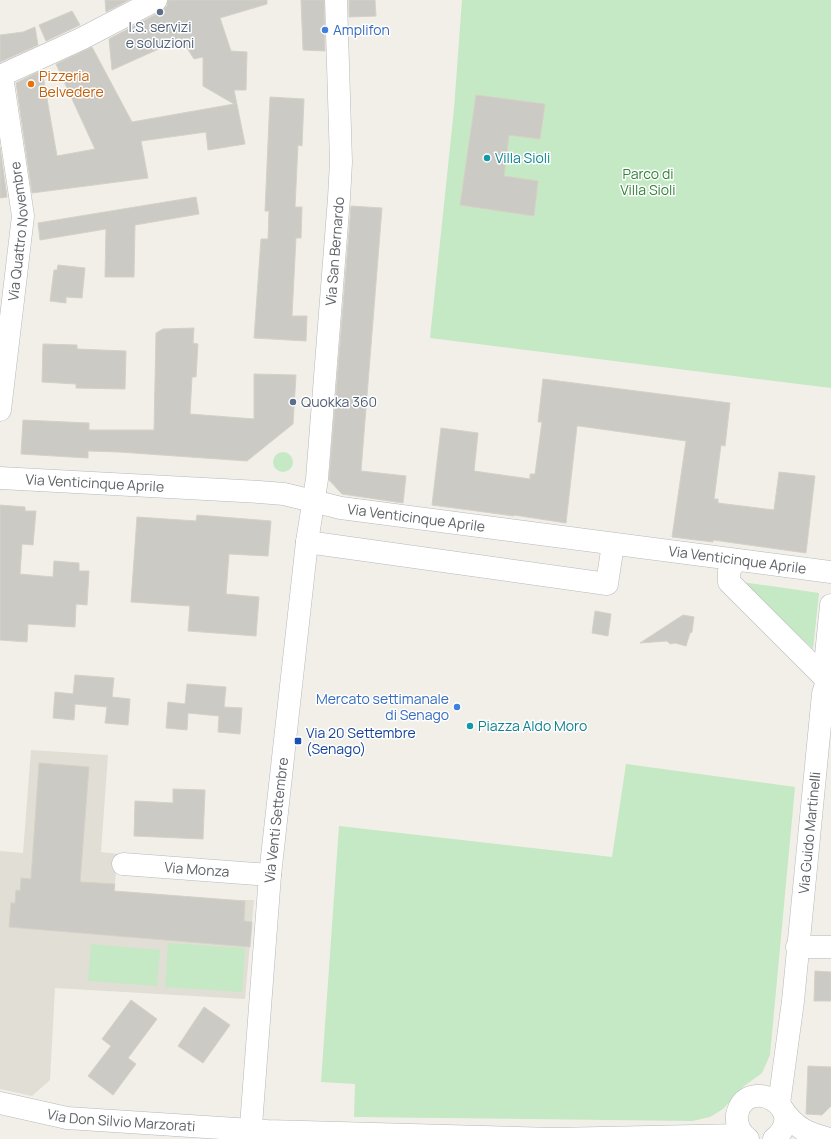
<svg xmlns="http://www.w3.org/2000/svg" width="831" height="1139" font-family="Manrope,sans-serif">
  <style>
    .education { fill: #e1ded6 }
    .green { fill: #c5e8c5 }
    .building { fill: #cccac5; stroke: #d6d1c6 }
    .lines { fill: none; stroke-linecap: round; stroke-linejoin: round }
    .minor-casing { stroke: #b5b8bc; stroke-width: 23 }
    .minor { stroke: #fff; stroke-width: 22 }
    .service-dot { fill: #5c6f8a; stroke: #fff; stroke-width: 1.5 }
    .shop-dot { fill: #3f7fe0; stroke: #fff; stroke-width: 1.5 }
    .food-dot { fill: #e8710a; stroke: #fff; stroke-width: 1.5 }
    .culture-dot { fill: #0f9aa8; stroke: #fff; stroke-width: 1.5 }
    .transit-dot { fill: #1a4fb4; stroke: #fff; stroke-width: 1.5 }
    .labels { text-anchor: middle; stroke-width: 3; stroke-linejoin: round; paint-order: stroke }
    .service-label { font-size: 14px; fill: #4e5e75; stroke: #fff }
    .shop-label { font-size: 14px; fill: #366cbe; stroke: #fff; text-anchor: start }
    .food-label { font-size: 14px; fill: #c56008; stroke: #fff; text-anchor: start }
    .culture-label { font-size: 14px; fill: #0d838f; stroke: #fff; text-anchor: start }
    .park-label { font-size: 14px; fill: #348238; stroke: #fff }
    .street-label { font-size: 14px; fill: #5f6368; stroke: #fff }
    .transit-label { font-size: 14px; fill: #164399; stroke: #fff; text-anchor: start }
  </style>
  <rect width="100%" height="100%" fill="#f1efe8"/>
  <!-- education -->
  <polygon class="education" points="31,750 108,755 101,852 118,854 114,891 232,900 254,900 245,999 55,988 50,1080 32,1096 0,1089 0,851 23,853"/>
  <!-- green -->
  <g class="green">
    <polygon points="462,0 831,0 831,388 430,338 454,109"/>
    <circle cx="283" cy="462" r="10"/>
    <polygon points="742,582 819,593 813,649"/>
    <polygon points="626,764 795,787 770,1055 762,1073 744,1086 723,1109 710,1117 692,1121 354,1117 355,1084 321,1082 339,826 612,857"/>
    <polygon points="168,943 245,948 242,992 165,987"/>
    <polygon points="91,944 160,950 157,986 88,981"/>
  </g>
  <!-- building -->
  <g class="building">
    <polygon points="105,0 129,0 106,12"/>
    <polygon points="168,0 267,0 267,4 220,18 231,51 247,52 246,90 234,90 245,144 208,150 206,132 141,141 148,178 32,193 16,83 42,70 57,156 95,149 56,64 92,47 132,122 234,104 203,86 203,57 194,59 181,39 112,70 109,39 162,11 167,6"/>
    <polygon points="301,0 324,0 325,51 303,50"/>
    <polygon points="349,0 375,0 376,16 349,17"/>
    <polygon points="72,11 80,25 46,41 39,25"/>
    <polygon points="35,27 38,45 0,62 0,35 23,32"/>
    <polygon points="476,95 545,104 540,139 509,135 504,176 538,181 534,216 460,205"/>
    <polygon points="270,97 304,99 302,146 298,145 295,207 302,207 301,238 296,238 292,316 307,316 306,341 254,338 261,239 268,239 269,211 265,211"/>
    <polygon points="0,147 7,197 0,198"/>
    <polygon points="196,197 199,214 135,225 134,277 105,277 106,229 40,240 38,223"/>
    <polygon points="351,206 382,208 361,471 406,476 403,503 342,494 329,480"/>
    <polygon points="58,265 85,268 82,298 66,297 66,303 50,301 54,270 57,270"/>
    <polygon points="194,328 193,343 198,344 196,377 192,377 190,414 254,419 254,374 296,375 293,424 247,461 119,452 88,451 88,458 21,454 23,420 89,423 89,430 154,430 156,333 163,329"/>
    <polygon points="43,344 77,345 77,349 126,351 125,389 76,388 76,384 42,382"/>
    <polygon points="543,379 730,403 725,446 721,445 714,499 718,499 718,503 774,510 779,472 815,476 806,553 713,540 713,542 672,537 686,441 579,426 577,426 566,523 514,515 514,516 432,505 441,428 478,433 474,471 530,479 530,474 535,474 542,422 538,422"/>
    <polygon points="0,505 25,507 25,511 36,511 33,545 22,544 20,574 53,577 54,561 79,563 79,571 89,571 87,605 76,604 75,627 28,624 27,642 0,640"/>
    <polygon points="197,515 271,521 268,556 229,554 226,594 259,597 256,636 188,631 190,606 131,602 137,517 196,521"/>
    <polygon points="595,611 611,614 608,636 592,633"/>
    <polygon points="683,615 694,617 692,632 690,633 686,646 675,643 670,644 667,641 640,643"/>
    <polygon points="75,675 114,678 112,697 130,699 128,725 105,723 107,707 75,704 74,720 53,718 55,692 73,694"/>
    <polygon points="187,684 226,687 224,707 242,708 240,734 218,732 219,716 188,713 187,730 166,728 168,702 185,704"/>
    <polygon points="39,763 89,767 80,882 115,884 114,891 245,901 244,921 252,922 250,947 9,927 11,903 15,903 16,890 20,891 21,878 31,879"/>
    <polygon points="173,789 205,790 203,839 134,836 135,801 173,803"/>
    <polygon points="815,971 831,972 831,1001 814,1001"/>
    <polygon points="131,1000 157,1019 128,1058 136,1064 113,1095 88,1076 111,1046 102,1039"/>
    <polygon points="204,1007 230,1025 203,1063 178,1046"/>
    <polygon points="808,1066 831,1067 831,1106 822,1115 806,1114"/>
  </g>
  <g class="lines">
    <defs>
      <g id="minor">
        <polyline points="0,76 81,39 156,0"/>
        <path id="s1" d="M0 410 23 216 2 76"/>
        <path id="s2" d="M0 478 259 492 284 494 341 508 831 572"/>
        <polyline points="307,542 607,584 613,544"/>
        <polyline points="736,560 729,571 729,582 827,680"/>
        <path id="s3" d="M123 864 270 875"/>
        <polyline points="797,947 831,947"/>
        <path id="s4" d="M0 1103 67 1118 267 1131 554 1139 742 1135"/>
        <path id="s5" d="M779 1104 793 1001 823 694 827 680 825 665 831 605"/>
        <path d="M782 1109C797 1129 806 1133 830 1139"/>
        <path id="s6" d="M250 1139 270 875 307 542 317 479 339 198 341 162 336 0"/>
        <path d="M748 1139C740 1133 736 1125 737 1115 746 1073 811 1109 774 1139"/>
      </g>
    </defs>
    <!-- minor casing -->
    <use href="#minor" class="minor-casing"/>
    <!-- minor -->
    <use href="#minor" class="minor"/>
  </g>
  <!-- markers -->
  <g class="service-dot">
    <circle cx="160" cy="12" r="4"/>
    <circle cx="293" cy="402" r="4"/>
  </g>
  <g class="shop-dot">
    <circle cx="325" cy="30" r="4"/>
    <circle cx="457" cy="707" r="4"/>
  </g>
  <circle class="food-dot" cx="31" cy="84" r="4"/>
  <g class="culture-dot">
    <circle cx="487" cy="158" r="4"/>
    <circle cx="470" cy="726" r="4"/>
  </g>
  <rect class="transit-dot" x="294" y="737" width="8" height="8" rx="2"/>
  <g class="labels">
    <!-- service labels -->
    <g class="service-label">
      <text x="160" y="32">I.S. servizi<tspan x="160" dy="16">e soluzioni</tspan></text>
      <text x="301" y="407" text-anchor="start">Quokka 360</text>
    </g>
    <!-- shop labels -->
    <g class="shop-label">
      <text x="333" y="35">Amplifon</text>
      <text x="449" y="704" text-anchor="end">Mercato settimanale<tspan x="449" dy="16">di Senago</tspan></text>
    </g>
    <!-- food labels -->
    <g class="food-label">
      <text x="39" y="81">Pizzeria<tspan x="39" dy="16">Belvedere</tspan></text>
    </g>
    <!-- culture labels -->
    <g class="culture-label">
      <text x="495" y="163">Villa Sioli</text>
      <text x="478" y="731">Piazza Aldo Moro</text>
    </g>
    <!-- park labels -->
    <g class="park-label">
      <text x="648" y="179">Parco di<tspan x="648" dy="16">Villa Sioli</tspan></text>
    </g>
    <!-- street labels -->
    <g class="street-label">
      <text dy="5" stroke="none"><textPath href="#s1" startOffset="180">Via Quattro Novembre</textPath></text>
      <text dy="5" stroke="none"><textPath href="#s6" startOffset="892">Via San Bernardo</textPath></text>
      <text dy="5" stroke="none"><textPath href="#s2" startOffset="95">Via Venticinque Aprile</textPath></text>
      <text dy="5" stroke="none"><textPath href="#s2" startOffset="419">Via Venticinque Aprile</textPath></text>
      <text dy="5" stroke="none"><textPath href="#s2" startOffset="743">Via Venticinque Aprile</textPath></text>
      <text dy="5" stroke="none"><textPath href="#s6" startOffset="320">Via Venti Settembre</textPath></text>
      <text dy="5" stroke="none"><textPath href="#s5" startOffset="273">Via Guido Martinelli</textPath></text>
      <text dy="5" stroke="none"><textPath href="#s3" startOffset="74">Via Monza</textPath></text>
      <text dy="5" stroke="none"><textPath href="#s4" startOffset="123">Via Don Silvio Marzorati</textPath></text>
    </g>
    <!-- transit labels -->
    <g class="transit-label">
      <text x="306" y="738">Via 20 Settembre<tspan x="306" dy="16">(Senago)</tspan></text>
    </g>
  </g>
</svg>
